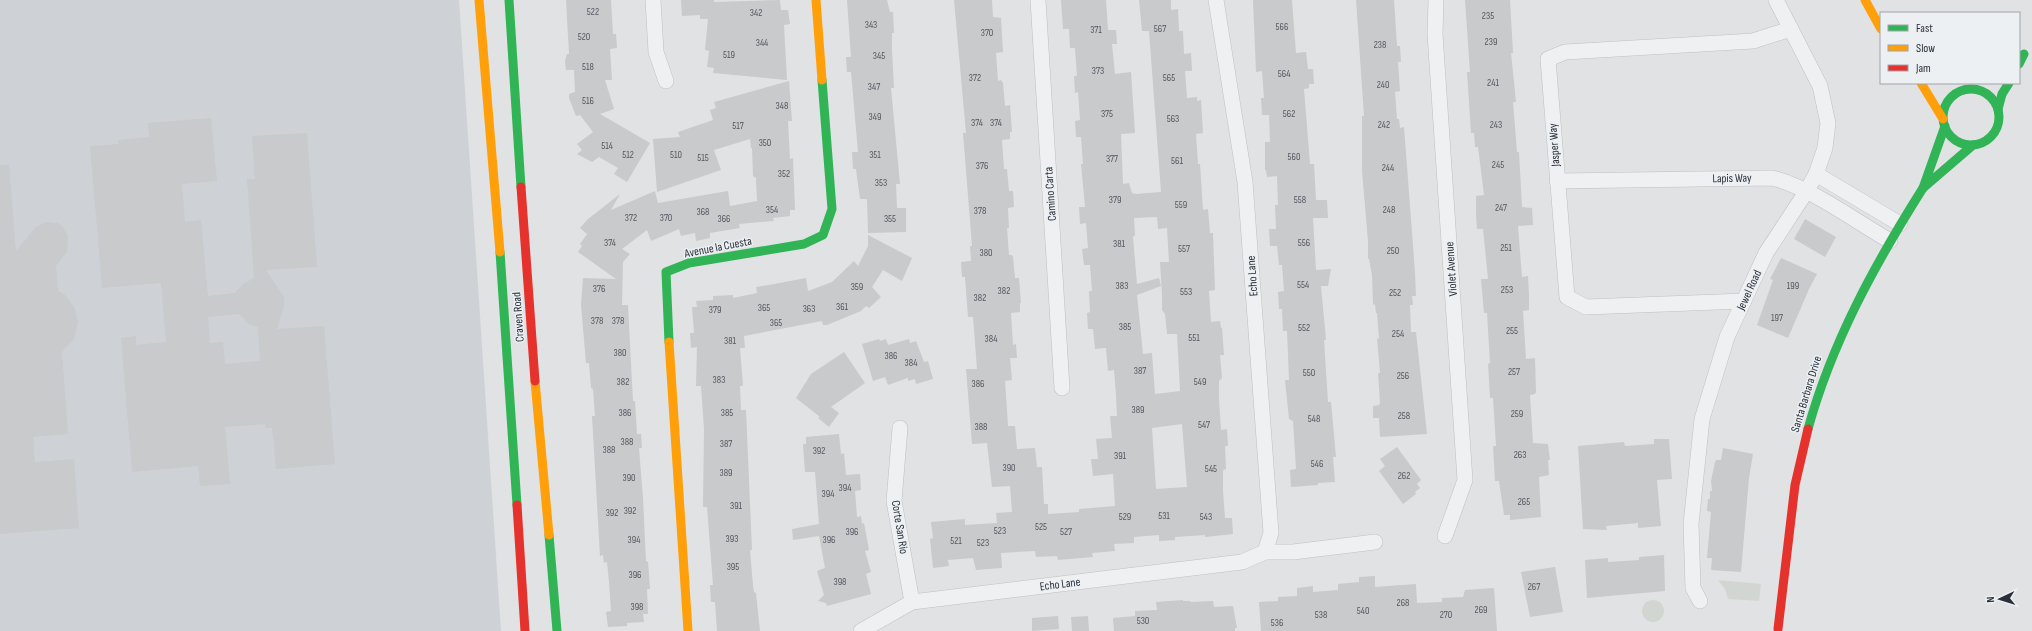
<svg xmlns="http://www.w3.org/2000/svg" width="2032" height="631" font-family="'Sofia Sans Condensed',sans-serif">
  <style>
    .built { fill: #ced2d6 }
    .green { fill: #d1d7d0 }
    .building { fill: #c8cacc; fill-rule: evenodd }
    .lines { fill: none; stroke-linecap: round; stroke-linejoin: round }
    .street-casing { stroke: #bec0c2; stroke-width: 16 }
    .street { stroke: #eef0f1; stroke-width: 15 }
    .fast { stroke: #30b455; stroke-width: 9 }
    .slow { stroke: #ff9f0a; stroke-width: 9 }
    .jam { stroke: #e5322d; stroke-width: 9 }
    .labels { text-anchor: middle; stroke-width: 3; stroke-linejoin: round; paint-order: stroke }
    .number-label { font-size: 10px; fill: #52575f }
    .street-label { font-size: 12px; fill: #29303a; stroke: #edf0f3 }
  </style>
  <rect width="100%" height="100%" fill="#e0e2e4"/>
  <!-- built -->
  <polygon class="built" points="0,0 459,0 501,631 0,631"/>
  <!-- green -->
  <g class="green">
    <polygon points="1718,580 1761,584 1759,601 1728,599 1725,589"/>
    <circle cx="1653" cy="611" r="11"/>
  </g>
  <!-- building -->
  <g class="building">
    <polygon points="566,0 611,0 613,34 616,34 617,48 610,49 612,80 605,80 614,109 600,114 650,143 627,182 614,174 618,168 599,157 592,162 577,154 582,150 577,144 593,132 580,115 576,116 569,98 569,94 575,92 574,70 566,70 565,61 567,54 569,54"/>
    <polygon points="681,0 714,0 714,2 780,0 781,10 788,10 790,24 784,25 787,80 713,73 714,68 707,67 709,51 705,50 708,19 700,19 700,15 682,16"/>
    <polygon points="847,0 887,0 890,12 893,12 894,33 892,33 892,50 894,88 891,88 900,184 896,184 897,208 906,208 906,232 868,233 867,199 860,199 856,169 853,169 852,152 858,152 851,72 847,72 846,57 851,57"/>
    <path d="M954 0H992L993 17 1001 18 1003 52 996 53 998 81 1001 80 1003 83 1005 106 1010 105 1012 132H1010V139L1002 140 1004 169H1007L1009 191H1013L1014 207 1008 208 1009 228H1007L1009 255H1012L1013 257 1015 278H1019L1021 303H1020V312L1011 313 1013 345 1016 344 1017 358H1010L1012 380 1005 381 1008 426H1015L1017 449 1035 448 1037 467H1042L1044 504H1048V514L1079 512V509L1115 506 1113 474 1093 476 1091 459H1098L1096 439 1112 438 1110 416H1117L1116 395 1114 370 1108 371 1106 348 1095 349 1093 329H1088L1087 313 1090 312 1089 291H1092L1090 265H1084L1082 249 1088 248 1086 223 1080 224 1079 207H1085L1081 164H1083L1081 137H1076L1075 121 1080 120 1078 92 1075 93 1074 76H1077L1075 48H1070L1069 29H1063L1061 0H1106L1108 30H1116L1117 44H1112L1115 74 1131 72 1135 133 1121 134 1123 184 1129 183 1132 193 1136 194 1161 192 1149 31H1142L1139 0H1171V10L1178 9 1179 31H1183L1184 54 1191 53 1192 71H1185L1187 98 1197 97V101L1201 100 1203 133 1196 134 1198 164H1200L1203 210 1208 209 1210 233H1213L1215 290 1209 291 1211 322 1220 321 1221 328H1222L1224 355H1220L1222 378 1219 381V400L1221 430 1227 429 1228 446H1225L1226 469 1223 470V491L1225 518H1232L1233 534 1205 537V535L1175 537V540L1159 541V535L1134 537V543L1114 544 1115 551 1092 553 1093 557 1058 560 1057 556 1036 557 1035 551 1001 553 1002 568 976 570 973 558 948 560 949 566 933 568 930 539 933 538 931 522 965 519V525L997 523 996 513 1012 512 1010 486 992 487 987 443 972 444 966 369H977L973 317H968L965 277H962L961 262 971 261 970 246H972L963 133H966ZM1157 217 1158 229 1167 228 1169 262H1160L1162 294V310L1165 314 1167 334H1177L1180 391 1155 394 1152 353 1143 354 1137 295 1161 286 1159 278 1137 284 1133 237 1135 235 1134 218ZM1182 424 1187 487 1156 489 1152 428Z"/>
    <polygon points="1253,0 1292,0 1296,53 1306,52 1308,69 1313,69 1314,84 1309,84 1309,88 1304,89 1310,164 1314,164 1316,200 1327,200 1328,218 1313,218 1316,270 1331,269 1328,286 1321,286 1326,340 1324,340 1328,402 1331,402 1336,457 1333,457 1335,482 1318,483 1318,485 1291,487 1290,470 1296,469 1293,421 1289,419 1285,380 1289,380 1287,331 1283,331 1282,309 1279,309 1278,292 1284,291 1282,265 1279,265 1277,246 1270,246 1269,229 1276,229 1275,205 1278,205 1277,176 1267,177 1266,170 1265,170 1265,142 1270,142 1269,115 1262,115 1261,98 1264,98 1262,71 1256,72"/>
    <polygon points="1356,0 1394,0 1397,46 1400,46 1401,62 1398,62 1400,91 1395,92 1397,119 1399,119 1400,128 1404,127 1415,272 1416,296 1412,296 1413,305 1410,305 1411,332 1416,332 1427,434 1380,437 1379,418 1373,418 1373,406 1379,405 1380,403 1378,373 1380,373 1377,338 1379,339 1377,313 1376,313 1375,304 1373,305 1372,275 1369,259 1368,259 1368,241 1362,171 1362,116 1364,116"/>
    <polygon points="1465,0 1510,0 1513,53 1511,53 1516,102 1513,102 1517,152 1519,152 1522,207 1532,208 1533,225 1518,226 1522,277 1528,276 1529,295 1529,310 1523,311 1526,359 1535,358 1536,392 1535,394 1530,395 1533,443 1548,444 1550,460 1548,460 1549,475 1539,477 1541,517 1510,520 1510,515 1504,515 1499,481 1495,481 1493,446 1496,446 1493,398 1490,398 1488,364 1490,363 1487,313 1484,313 1481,279 1488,279 1483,229 1477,229 1476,215 1476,196 1484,195 1478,147 1475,147 1474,133 1471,133 1467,72 1470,72"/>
    <polygon points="789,81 792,121 788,121 790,159 793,158 795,210 790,210 790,216 773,218 774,221 739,224 740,228 710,233 710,238 696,241 695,233 681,236 679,229 651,241 647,230 622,249 630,254 623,262 622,305 628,305 633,401 635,401 637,434 641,434 642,448 639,448 643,498 646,562 648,561 650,589 647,589 648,614 643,614 644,622 627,623 627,626 608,627 606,612 611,611 609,582 607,562 604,563 603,555 600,556 592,416 595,416 593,389 591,388 589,363 586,363 581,305 583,278 616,279 578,252 582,246 580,244 587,234 580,228 588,219 620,194 611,210 655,191 658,203 728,191 730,206 757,201 756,178 753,176 752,148 751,148 750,139 714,150 721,170 657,192 653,139 680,137 678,132 713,120 710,110 716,108 714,102"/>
    <path d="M211 118 217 181 182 184 185 222 201 220 208 296 235 293 243 284 254 278 247 179H255L252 136 307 133 317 267 266 270 284 297V306L277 329 324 326 335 464 276 469 272 428H266L265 424 225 427 230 484 200 486 198 466 132 472 121 338 136 336V345L166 342 161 283 102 288 90 146 119 144 118 140 149 137 148 123ZM239 314 249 324 258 327 260 361 225 364 223 342 210 343 208 317Z"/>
    <polygon points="0,165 9,165 16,251 36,227 46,222 57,223 62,226 68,236 67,252 56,266 58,291 65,295 74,307 78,322 74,339 62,352 68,434 33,437 35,462 74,459 79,528 0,534"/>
    <polygon points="1805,219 1836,237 1825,257 1794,239"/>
    <polygon points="868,235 912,258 902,281 883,270 872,287 881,297 869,308 866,306 861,311 827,325 823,325 822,321 744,336 745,348 740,348 743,386 740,386 741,410 746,410 752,550 750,550 753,585 754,592 756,593 760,631 717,631 715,602 711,602 710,585 713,585 707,507 703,507 704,429 701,386 696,386 697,347 691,348 690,333 694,333 692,307 697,307 696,301 713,300 713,296 733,295 733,298 757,293 756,287 769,285 806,278 808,291 832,282 854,261 858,266 868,246"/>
    <polygon points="1781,258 1817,274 1809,289 1788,338 1757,325 1773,280 1770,279"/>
    <polygon points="879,339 880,341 886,339 888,345 909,339 910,343 916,341 924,362 928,361 933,379 916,384 915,379 908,381 908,378 888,385 885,377 873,381 862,344"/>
    <polygon points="844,352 865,383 831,407 839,413 829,427 818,418 820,417 796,398 811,374"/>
    <polygon points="839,434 841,454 844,453 846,475 860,474 861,490 855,491 857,517 861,516 862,524 864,523 869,550 865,551 871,572 866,574 871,594 827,606 826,603 818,601 824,595 817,571 825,568 819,536 793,540 792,529 819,524 815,472 805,472 803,444 806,444 806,437"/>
    <polygon points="1654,439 1669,439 1672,479 1657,480 1661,526 1638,528 1638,523 1606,526 1607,530 1583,529 1578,446 1624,442 1625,446 1654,444"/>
    <polygon points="1397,447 1421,480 1417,484 1420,488 1415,492 1416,494 1403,504 1379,471 1385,466 1380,459"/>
    <polygon points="1723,448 1753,454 1749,478 1741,572 1711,570 1712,558 1707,558 1711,512 1707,511 1708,499 1710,499 1710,491 1712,491 1711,481 1715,462 1716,460 1721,460"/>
    <polygon points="1664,555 1665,591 1587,598 1585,560 1608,558 1608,562 1639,560 1639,557"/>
    <polygon points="1555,567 1563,612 1530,617 1521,572"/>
    <polygon points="1375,576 1375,587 1416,584 1417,603 1442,602 1442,598 1463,597 1465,590 1494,588 1497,631 1261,631 1259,602 1278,601 1278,597 1297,596 1297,588 1313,586 1313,592 1338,590 1338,584 1359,582 1359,577"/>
    <polygon points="1183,600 1183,601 1190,601 1191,602 1213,601 1214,607 1233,606 1237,628 1235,628 1235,631 1114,631 1113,618 1135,616 1135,611 1157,610 1156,602"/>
    <polygon points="1058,616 1059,629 1032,631 1032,618"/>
    <polygon points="1088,616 1089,631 1072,631 1071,617"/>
  </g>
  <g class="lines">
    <defs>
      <g id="street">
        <polyline points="653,0 656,52 666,81"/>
        <polyline points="1038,0 1062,388"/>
        <polyline points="1216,0 1245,182 1271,533 1265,552"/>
        <polyline points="1436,0 1435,34 1465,480 1445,536"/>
        <polyline points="1816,174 1900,224"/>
        <path d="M1557 181 1772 178C1810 187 1855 221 1890 241"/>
        <polyline points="1744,301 1586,307 1567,297 1548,59 1565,52 1753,41 1791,29"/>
        <polyline points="900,428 894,501 912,602"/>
        <polyline points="1700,601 1693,588 1691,524 1702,419 1727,337 1766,253 1806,192 1816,174 1825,148 1828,123 1820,86 1776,0"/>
        <polyline points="861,631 912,602 1242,562 1265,552 1293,552 1375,542"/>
      </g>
    </defs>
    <!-- street casing -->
    <use href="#street" class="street-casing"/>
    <!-- street -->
    <use href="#street" class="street"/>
    <!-- fast -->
    <g class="fast">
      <polyline points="509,0 521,187"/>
      <polyline points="2019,58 2024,54 2019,64"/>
      <circle cx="1971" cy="117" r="28"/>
      <polyline points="1998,109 2002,94 2009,83"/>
      <polyline points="1945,126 1923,188 1973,145"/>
      <polyline points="500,252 517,505"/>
      <polyline points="669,342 666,272 689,263 804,244 823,235 832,209 822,80"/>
      <path d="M1808 429C1832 342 1875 264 1923 188"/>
      <polyline points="549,535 557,631"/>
    </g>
    <!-- slow -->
    <g class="slow">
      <polyline points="479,0 500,252"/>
      <polyline points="816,0 822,80"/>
      <polyline points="1865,0 1881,29"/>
      <polyline points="1921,83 1943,119"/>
      <polyline points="669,342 688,631"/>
      <polyline points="535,381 549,535"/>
    </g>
    <!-- jam -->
    <g class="jam">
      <polyline points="521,187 535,381"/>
      <polyline points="517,505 525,631"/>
      <polyline points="1778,629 1795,485 1808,429"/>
    </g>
  </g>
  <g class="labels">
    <!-- number labels -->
    <g class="number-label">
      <text x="593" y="15">522</text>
      <text x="756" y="16">342</text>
      <text x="1488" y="19">235</text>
      <text x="871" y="28">343</text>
      <text x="1282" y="30">566</text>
      <text x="1160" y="32">567</text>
      <text x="1096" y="33">371</text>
      <text x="987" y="36">370</text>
      <text x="584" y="40">520</text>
      <text x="1491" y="45">239</text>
      <text x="762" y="46">344</text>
      <text x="1380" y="48">238</text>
      <text x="729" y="58">519</text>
      <text x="879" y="59">345</text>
      <text x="588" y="70">518</text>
      <text x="1098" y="74">373</text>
      <text x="1284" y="77">564</text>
      <text x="975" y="81">372</text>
      <text x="1169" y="81">565</text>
      <text x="1493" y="86">241</text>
      <text x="1383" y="88">240</text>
      <text x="874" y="90">347</text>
      <text x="588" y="104">516</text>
      <text x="782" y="109">348</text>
      <text x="1107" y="117">375</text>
      <text x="1289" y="117">562</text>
      <text x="875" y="120">349</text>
      <text x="1173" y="122">563</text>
      <text x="977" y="126">374</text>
      <text x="996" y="126">374</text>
      <text x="1384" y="128">242</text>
      <text x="1496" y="128">243</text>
      <text x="738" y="129">517</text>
      <text x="765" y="146">350</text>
      <text x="607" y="149">514</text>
      <text x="628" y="158">512</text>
      <text x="676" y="158">510</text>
      <text x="875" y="158">351</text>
      <text x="1294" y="160">560</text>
      <text x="703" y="161">515</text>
      <text x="1112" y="162">377</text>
      <text x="1177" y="164">561</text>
      <text x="1498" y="168">245</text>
      <text x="982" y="169">376</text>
      <text x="1388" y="171">244</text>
      <text x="784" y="177">352</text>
      <text x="881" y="186">353</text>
      <text x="1115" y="203">379</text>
      <text x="1300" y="203">558</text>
      <text x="1181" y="208">559</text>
      <text x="1501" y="211">247</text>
      <text x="772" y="213">354</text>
      <text x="1389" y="213">248</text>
      <text x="980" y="214">378</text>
      <text x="703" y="215">368</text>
      <text x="631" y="221">372</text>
      <text x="666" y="221">370</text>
      <text x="724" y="222">366</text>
      <text x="890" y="222">355</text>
      <text x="610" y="246">374</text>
      <text x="1304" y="246">556</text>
      <text x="1119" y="247">381</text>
      <text x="1506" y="251">251</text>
      <text x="1184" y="252">557</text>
      <text x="1393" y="254">250</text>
      <text x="986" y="256">380</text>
      <text x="1303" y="288">554</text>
      <text x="1122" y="289">383</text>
      <text x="1793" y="289">199</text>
      <text x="857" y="290">359</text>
      <text x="599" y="292">376</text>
      <text x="1507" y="293">253</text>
      <text x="1004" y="294">382</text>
      <text x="1186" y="295">553</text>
      <text x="1395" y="296">252</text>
      <text x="980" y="301">382</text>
      <text x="842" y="310">361</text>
      <text x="764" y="311">365</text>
      <text x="809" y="312">363</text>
      <text x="715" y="313">379</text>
      <text x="1777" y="321">197</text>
      <text x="597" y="324">378</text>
      <text x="618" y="324">378</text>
      <text x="776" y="326">365</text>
      <text x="1125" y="330">385</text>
      <text x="1304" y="331">552</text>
      <text x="1512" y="334">255</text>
      <text x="1398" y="337">254</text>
      <text x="1194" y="341">551</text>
      <text x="991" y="342">384</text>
      <text x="730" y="344">381</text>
      <text x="620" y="356">380</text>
      <text x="891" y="359">386</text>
      <text x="911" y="366">384</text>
      <text x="1140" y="374">387</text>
      <text x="1514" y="375">257</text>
      <text x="1309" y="376">550</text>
      <text x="1403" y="379">256</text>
      <text x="719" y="383">383</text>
      <text x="623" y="385">382</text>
      <text x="1200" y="385">549</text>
      <text x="978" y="387">386</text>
      <text x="1138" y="413">389</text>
      <text x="625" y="416">386</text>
      <text x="727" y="416">385</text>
      <text x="1517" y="417">259</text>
      <text x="1404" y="419">258</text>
      <text x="1314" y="422">548</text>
      <text x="1204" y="428">547</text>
      <text x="981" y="430">388</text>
      <text x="627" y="445">388</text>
      <text x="726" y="447">387</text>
      <text x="609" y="453">388</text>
      <text x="819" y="454">392</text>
      <text x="1520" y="458">263</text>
      <text x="1120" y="459">391</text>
      <text x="1317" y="467">546</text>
      <text x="1009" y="471">390</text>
      <text x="1211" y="472">545</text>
      <text x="726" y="476">389</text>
      <text x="1404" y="479">262</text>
      <text x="629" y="481">390</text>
      <text x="845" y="491">394</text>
      <text x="828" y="497">394</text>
      <text x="1524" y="505">265</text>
      <text x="736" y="509">391</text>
      <text x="630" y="514">392</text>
      <text x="612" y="516">392</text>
      <text x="1164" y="519">531</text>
      <text x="1125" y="520">529</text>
      <text x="1206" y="520">543</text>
      <text x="1041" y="530">525</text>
      <text x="1000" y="534">523</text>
      <text x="852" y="535">396</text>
      <text x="1066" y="535">527</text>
      <text x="732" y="542">393</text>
      <text x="634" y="543">394</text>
      <text x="829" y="543">396</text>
      <text x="956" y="544">521</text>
      <text x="983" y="546">523</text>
      <text x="733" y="570">395</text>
      <text x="635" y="578">396</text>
      <text x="840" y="585">398</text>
      <text x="1534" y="590">267</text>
      <text x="1403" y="606">268</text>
      <text x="637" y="610">398</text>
      <text x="1481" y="613">269</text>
      <text x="1363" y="614">540</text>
      <text x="1321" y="618">538</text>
      <text x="1446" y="618">270</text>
      <text x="1143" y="624">530</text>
      <text x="1277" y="626">536</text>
    </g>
    <!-- street labels -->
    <g class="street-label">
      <text transform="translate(1554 145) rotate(-94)" y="4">Jasper Way</text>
      <text transform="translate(1732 178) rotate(-1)" y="4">Lapis Way</text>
      <text transform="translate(1050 194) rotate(-94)" y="4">Camino Carta</text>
      <text transform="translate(718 247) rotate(-11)" y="4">Avenue la Cuesta</text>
      <text transform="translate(1451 269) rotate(-94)" y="4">Violet Avenue</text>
      <text transform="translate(1252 276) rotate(-94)" y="4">Echo Lane</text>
      <text transform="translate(1749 290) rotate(-65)" y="4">Jewel Road</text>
      <text transform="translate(518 317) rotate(-94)" y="4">Craven Road</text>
      <text transform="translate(1806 394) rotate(-73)" y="4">Santa Barbara Drive</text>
      <text transform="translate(900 527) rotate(81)" y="4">Corte San Rio</text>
      <text transform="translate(1060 584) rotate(-7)" y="4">Echo Lane</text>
    </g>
  </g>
  <!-- legend -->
  <rect x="1880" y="12" width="140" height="72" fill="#edf0f3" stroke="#9fa3a9"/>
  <rect x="1888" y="25" width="20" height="6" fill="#30b455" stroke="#9fa3a9"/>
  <text x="1916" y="32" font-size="12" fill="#29303a">Fast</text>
  <rect x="1888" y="45" width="20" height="6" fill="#ff9f0a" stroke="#9fa3a9"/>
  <text x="1916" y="52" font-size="12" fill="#29303a">Slow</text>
  <rect x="1888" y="65" width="20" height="6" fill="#e5322d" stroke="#9fa3a9"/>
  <text x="1916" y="72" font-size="12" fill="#29303a">Jam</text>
  <!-- north arrow -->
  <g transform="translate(2000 599) rotate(266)" stroke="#edf0f3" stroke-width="3" paint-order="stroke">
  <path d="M0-3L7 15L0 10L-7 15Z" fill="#29303a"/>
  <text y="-6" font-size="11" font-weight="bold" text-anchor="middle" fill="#29303a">N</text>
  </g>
</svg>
